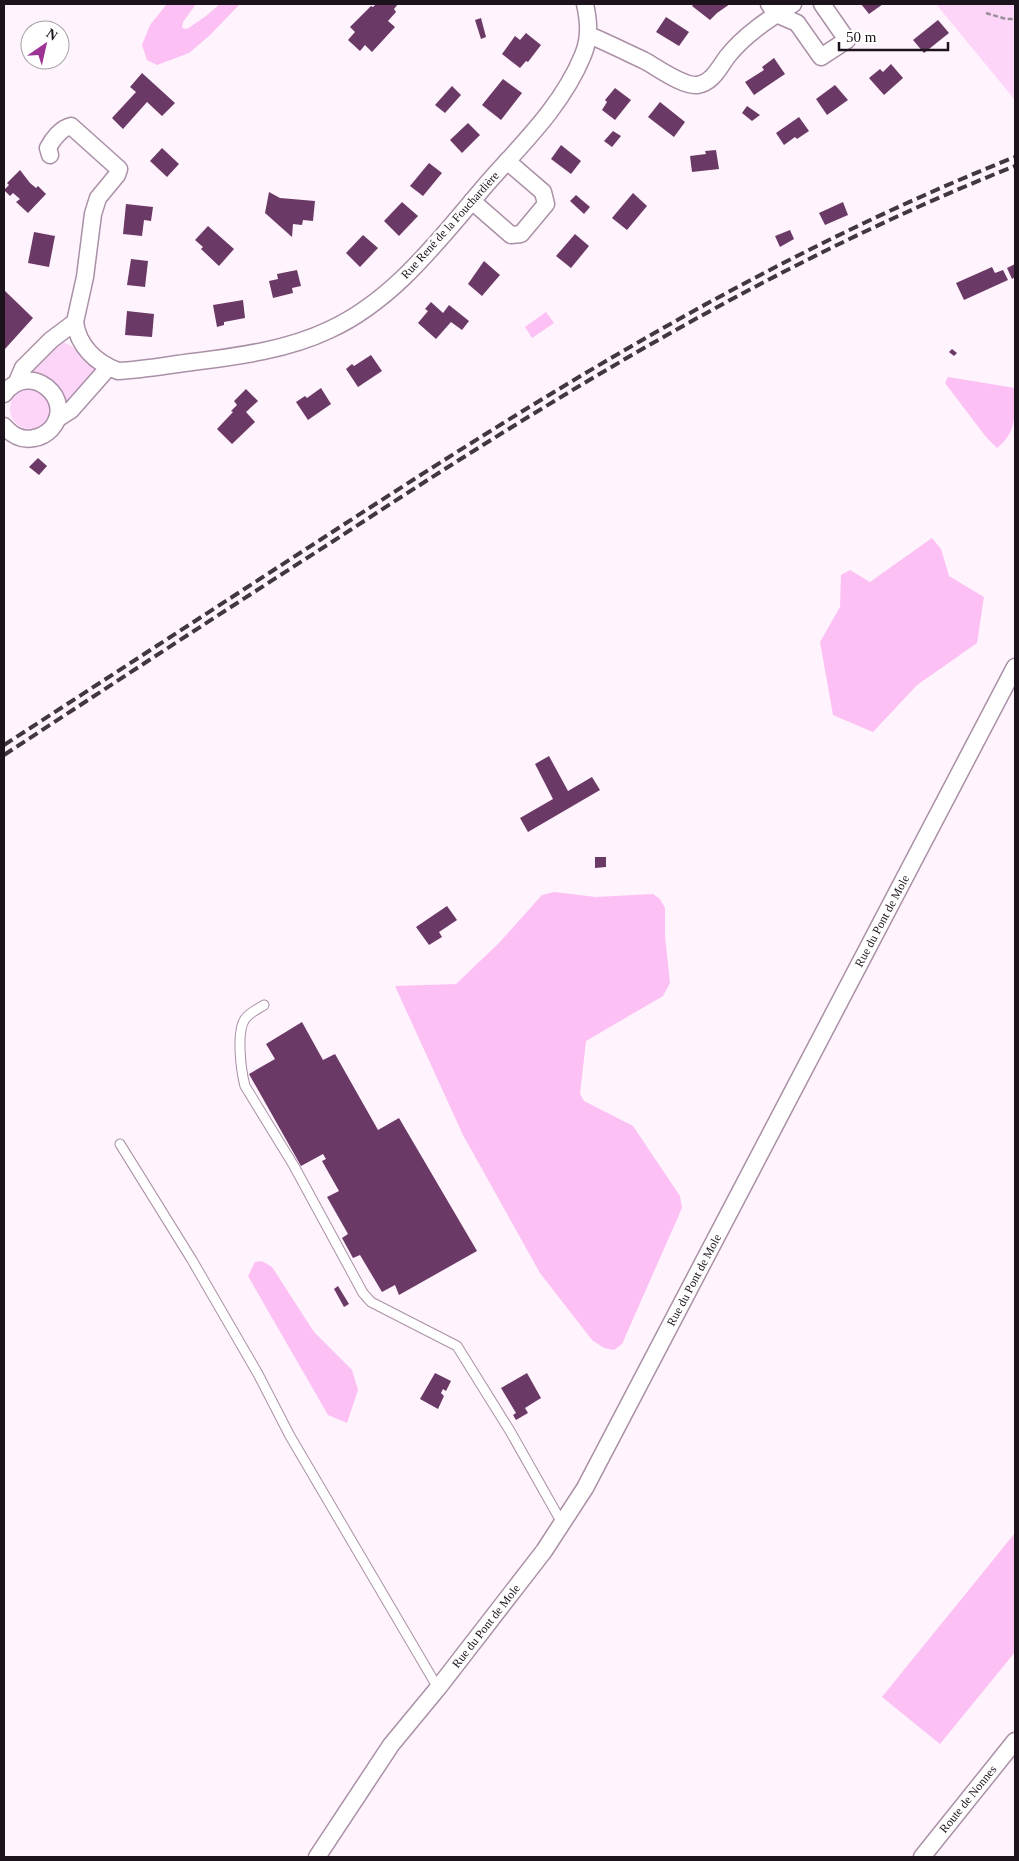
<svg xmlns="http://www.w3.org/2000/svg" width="1019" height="1861" font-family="Georgia,serif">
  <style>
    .green { fill: #fdd5f8 }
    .water { fill: #fcc0f4 }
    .building { fill: #6b3966 }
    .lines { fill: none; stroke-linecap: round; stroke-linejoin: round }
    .service-casing { stroke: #aa90a7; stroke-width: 11 }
    .minor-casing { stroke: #aa90a7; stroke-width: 19 }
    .path { stroke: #9a8f99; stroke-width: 2.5; stroke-dasharray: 5 2.5; stroke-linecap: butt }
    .service { stroke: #fff; stroke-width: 9 }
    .minor { stroke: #fff; stroke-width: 16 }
    .rail { stroke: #413740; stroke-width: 4; stroke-dasharray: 10 5; stroke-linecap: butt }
    .labels { text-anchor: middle; stroke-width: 5; stroke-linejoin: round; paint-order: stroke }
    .street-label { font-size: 12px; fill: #1d131c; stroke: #fff }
  </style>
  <rect width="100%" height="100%" fill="#fff3fd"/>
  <!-- green -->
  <g class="green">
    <polygon points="936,4 1015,4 1015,100"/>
    <path d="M60 342C71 342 94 362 97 372L69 405 65 404C62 385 48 374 29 373V369Z"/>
    <circle cx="30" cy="409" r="20"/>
  </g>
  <!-- water -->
  <g class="water">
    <polygon points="167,4 196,4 183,22 182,28 187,29 206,16 220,4 240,4 210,35 189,53 157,65 147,60 142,45 150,25"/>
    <polygon points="546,312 554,323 532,338 525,327"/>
    <path d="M948 377 1015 388C1015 411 1018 432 997 448L986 437 945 383Z"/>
    <polygon points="932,538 941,549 949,576 984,597 977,643 917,685 873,732 833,715 820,642 840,607 841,575 850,570 870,582"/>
    <polygon points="554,892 596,897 653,894 660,899 665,908 665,936 670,983 663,996 586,1041 580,1094 584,1101 633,1126 680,1196 682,1208 622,1344 614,1350 604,1348 592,1340 540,1273 463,1135 395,986 456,984 500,942 542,895"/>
    <polygon points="262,1261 272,1267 314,1332 352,1370 358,1390 347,1423 328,1415 248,1276 255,1262"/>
    <polygon points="1015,1533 1015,1652 940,1744 882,1697"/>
  </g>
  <!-- building -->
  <g class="building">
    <polygon points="376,4 398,4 394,9 396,12 388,21 395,27 372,52 365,45 360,51 348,40 355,32 350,27 371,6 373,7"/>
    <polygon points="694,4 730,4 717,13 710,20 692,6"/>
    <polygon points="861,4 883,4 869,14"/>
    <polygon points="666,17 689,32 679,46 656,32"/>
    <polygon points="481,18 486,37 481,39 475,20"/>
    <polygon points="938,20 949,33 924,53 913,40"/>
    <polygon points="526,33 541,45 528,62 526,61 520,68 502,54 515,36 520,40"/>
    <polygon points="774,58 785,74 754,95 745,82 764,70 762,67"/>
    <polygon points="891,64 903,78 884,95 869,78 880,69 883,72"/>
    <polygon points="142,73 175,103 162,116 147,102 123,129 112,118 136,92 130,87"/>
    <polygon points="503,79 522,93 501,120 482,105"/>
    <polygon points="835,85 848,100 827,115 816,99"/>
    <polygon points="452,86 461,95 445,113 435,105"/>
    <polygon points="615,88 631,100 615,120 602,110 607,102 605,100"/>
    <polygon points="660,102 685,122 674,137 648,117"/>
    <polygon points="747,106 760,115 752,121 742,113"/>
    <polygon points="799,117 809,131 797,139 795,137 784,145 776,133"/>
    <polygon points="468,123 480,135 462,153 450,140"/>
    <polygon points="613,131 621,136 612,147 604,141"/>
    <polygon points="561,145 581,161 571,174 551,159"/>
    <polygon points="162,148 179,164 167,177 150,161"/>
    <polygon points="716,150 719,169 692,172 690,156 706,154 705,151"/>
    <polygon points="429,163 442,173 423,196 410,186"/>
    <polygon points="20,170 30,183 36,188 38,186 46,194 28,213 16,202 20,199 13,193 10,196 4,190 9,185 7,183"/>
    <polygon points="269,192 280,198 315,201 313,221 303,220 302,225 293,224 292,237 265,213"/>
    <polygon points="633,193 647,206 627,230 612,218"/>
    <polygon points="576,195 590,207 584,214 570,201"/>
    <polygon points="402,202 418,216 399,236 384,221"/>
    <polygon points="843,202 848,215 825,225 819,213"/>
    <polygon points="126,204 153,207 151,221 144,220 142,236 123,234"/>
    <polygon points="208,226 234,249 219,266 201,249 203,247 195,240"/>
    <polygon points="790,230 794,239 780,247 775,236"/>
    <polygon points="34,232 55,236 49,267 28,263"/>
    <polygon points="575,234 589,246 571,268 556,256"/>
    <polygon points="363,235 378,248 360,267 346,253"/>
    <polygon points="131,259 148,261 145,287 127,285"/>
    <polygon points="484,261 500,275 482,296 468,284"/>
    <polygon points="1015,264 1015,277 1012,279 1007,268"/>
    <polygon points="992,267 995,273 1003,270 1008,280 964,300 956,283"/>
    <polygon points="297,270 301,286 292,288 293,293 273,298 269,281 278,279 277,274"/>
    <polygon points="4,290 33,318 5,349 4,348"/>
    <polygon points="243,300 245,318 224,322 224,325 217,327 213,305"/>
    <polygon points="431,302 443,313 449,305 469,321 462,330 451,322 436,339 418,323 428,311 425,309"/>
    <polygon points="127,311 154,314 152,337 125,335"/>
    <polygon points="952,349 957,353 954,356 949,352"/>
    <polygon points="371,355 382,371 358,387 346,369 352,364 354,366"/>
    <polygon points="321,388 331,404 308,420 296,402 305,396 307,398"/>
    <polygon points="246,389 258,401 246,412 255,422 232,444 217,429 233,412 231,411 237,405 234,401"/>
    <polygon points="38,458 47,466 39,475 29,467"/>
    <polygon points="549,756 568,791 592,777 600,790 528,832 520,818 553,799 535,764"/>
    <polygon points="595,857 606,857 606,867 595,868"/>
    <polygon points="447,906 457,920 439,932 442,937 429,945 416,927"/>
    <polygon points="302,1022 323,1060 335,1054 378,1130 399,1118 477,1251 399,1295 395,1285 382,1292 360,1255 353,1258 342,1238 348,1234 327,1197 339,1191 322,1161 326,1159 323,1154 301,1166 249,1074 275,1059 266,1044"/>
    <polygon points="338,1286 349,1304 344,1307 334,1289"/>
    <polygon points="435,1373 451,1381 446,1391 443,1389 441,1393 444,1396 438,1409 420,1399"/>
    <polygon points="527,1373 541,1398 525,1408 528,1413 516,1420 513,1415 516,1413 501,1388"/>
  </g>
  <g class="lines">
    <defs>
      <g id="service">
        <path d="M264 1005C258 1009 249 1013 245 1019 236 1031 241 1071 245 1086L294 1166 363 1293 371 1302 457 1346 510 1431 562 1523"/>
        <polyline points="120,1144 192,1260 258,1374 290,1436 438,1688"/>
      </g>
      <g id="minor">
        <polyline points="769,4 776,14 797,23 821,57 847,40 822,4"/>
        <path d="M589 35C608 43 626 52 645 61 658 68 682 86 697 85 712 83 719 68 727 57 744 35 770 18 793 4"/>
        <path d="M50 155 48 148C52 140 61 128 71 126L119 169 117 175 98 198 93 214 85 277 75 322"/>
        <polyline points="472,201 511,235 521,234 546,204 543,192 507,161"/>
        <path d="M17 382 23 368 51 340 75 322C78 346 96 363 118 371 143 370 168 365 193 362 239 356 287 350 329 330 397 299 443 234 491 179 525 141 563 104 583 55 590 38 589 22 585 4"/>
        <path d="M4 394C30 359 77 400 51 429 46 434 41 437 34 438 21 441 12 435 4 426"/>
        <polyline points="57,419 71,410 108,368"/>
        <polyline points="317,1857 391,1745 438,1688 544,1551 585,1488 1015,667"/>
        <polyline points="922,1857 1015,1741"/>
      </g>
    </defs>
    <!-- service casing -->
    <use href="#service" class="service-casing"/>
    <!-- minor casing -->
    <use href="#minor" class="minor-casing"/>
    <!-- path -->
    <polyline class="path" points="986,13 1006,19 1015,19"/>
    <!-- service -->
    <use href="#service" class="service"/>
    <!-- minor -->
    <use href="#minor" class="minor"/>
    <!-- rail -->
    <g class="rail">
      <path d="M4 745C109 677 215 608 320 540 544 394 766 256 1015 157"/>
      <path d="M4 755C114 683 224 611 335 540 552 398 773 262 1015 166"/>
    </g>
  </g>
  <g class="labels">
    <!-- street labels -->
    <g class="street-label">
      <text transform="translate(450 225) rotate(-48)" y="4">Rue René de la Fouchardière</text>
      <text transform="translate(882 921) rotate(-62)" y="4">Rue du Pont de Mole</text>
      <text transform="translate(694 1280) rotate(-62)" y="4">Rue du Pont de Mole</text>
      <text transform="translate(486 1626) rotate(-52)" y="4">Rue du Pont de Mole</text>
      <text transform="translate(968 1799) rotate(-51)" y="4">Route de Nonnes</text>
    </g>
  </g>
  <!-- border -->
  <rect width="1019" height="1861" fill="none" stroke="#1d131c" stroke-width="10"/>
  <!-- north arrow -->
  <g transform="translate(45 45) rotate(34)"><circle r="24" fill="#ffffff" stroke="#a5a1a4"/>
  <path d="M0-4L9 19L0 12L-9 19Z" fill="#9c3395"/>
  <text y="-8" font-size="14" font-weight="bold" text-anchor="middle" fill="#1d131c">N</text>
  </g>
  <!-- scale -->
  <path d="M839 42v8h109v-8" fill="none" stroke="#1d131c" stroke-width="2.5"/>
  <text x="846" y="42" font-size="15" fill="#1d131c" stroke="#ffffff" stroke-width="4" paint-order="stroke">50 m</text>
</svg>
